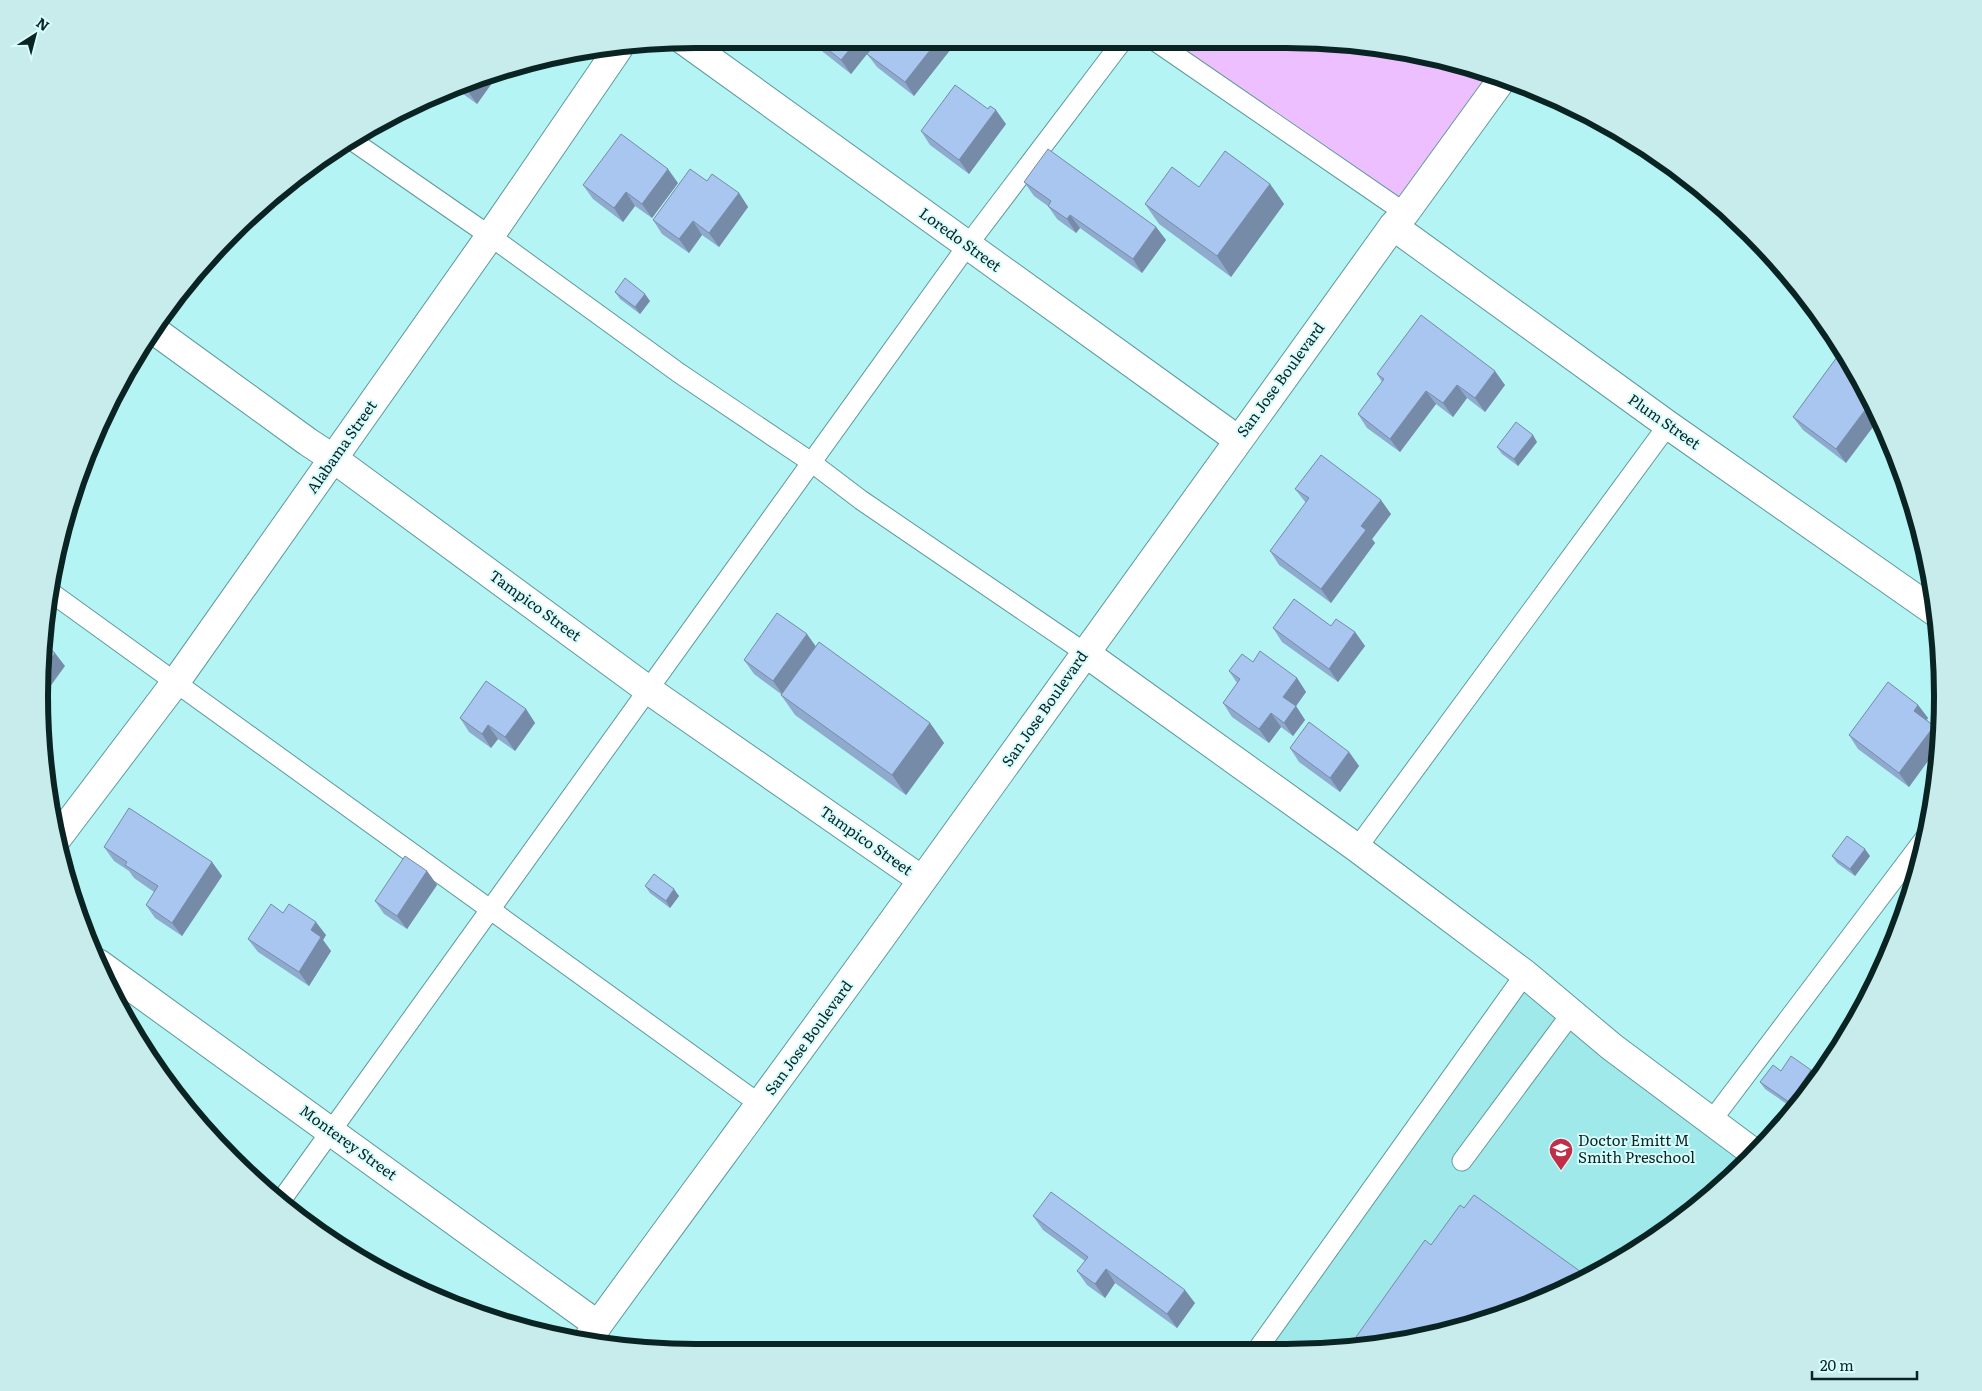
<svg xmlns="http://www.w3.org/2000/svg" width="1982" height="1391" font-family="Literata,serif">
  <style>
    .built { fill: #a0e9ea }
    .green { fill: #edbffe }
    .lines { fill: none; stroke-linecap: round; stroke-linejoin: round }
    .lane-casing { stroke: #5e9a9b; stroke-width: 21 }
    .street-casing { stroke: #5e9a9b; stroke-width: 30 }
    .secondary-casing { stroke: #5e9a9b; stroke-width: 30 }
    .lane { stroke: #fff; stroke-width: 19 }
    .street { stroke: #fff; stroke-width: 28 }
    .secondary { stroke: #fff; stroke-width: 28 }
    .wall { fill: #90aace }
    .shaded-wall { fill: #768ba7 }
    .building { fill: #a8c6ef; stroke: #768ba7 }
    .labels { text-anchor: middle; stroke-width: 4; stroke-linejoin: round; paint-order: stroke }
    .street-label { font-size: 15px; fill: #0a2424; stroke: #d8fcfc }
    .poi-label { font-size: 15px; fill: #0a2424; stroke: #d8fcfc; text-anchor: start }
    .rim { fill: none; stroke: #0a2424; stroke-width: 6 }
  </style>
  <rect width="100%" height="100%" fill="#b5f4f5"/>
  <!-- built -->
  <polygon class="built" points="1525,974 1754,1153 1720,1189 1577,1285 1457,1330 1373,1347 1259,1347"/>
  <!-- green -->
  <polygon class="green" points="1152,39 1287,39 1415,51 1503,78 1405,213"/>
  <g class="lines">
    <defs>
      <g id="lane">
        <polyline points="1152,39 1405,213"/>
        <polyline points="350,139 490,236 679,373 811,462 861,500 1084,652"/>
        <polyline points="49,591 761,1105"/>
        <polyline points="1357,848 1668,425"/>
        <polyline points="1712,1120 1925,838"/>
        <polyline points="1462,1161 1571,1014"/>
        <polyline points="280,1202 967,246 1124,39"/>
        <polyline points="1259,1347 1525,974"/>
      </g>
      <g id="street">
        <polyline points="683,40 1237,439"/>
        <polyline points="1393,226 1668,425 1938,614"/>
        <polyline points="151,328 308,442 334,459 647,689 922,880"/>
        <polyline points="1084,652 1357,848 1525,974 1612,1047 1754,1153"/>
        <polyline points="56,840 175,683 490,236 618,49"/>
      </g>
      <g id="secondary">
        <polyline points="98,963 598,1325"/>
        <path d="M587 1340C698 1187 811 1036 921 882 1078 664 1234 444 1393 226L1405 213 1503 78"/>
      </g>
    </defs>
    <!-- lane casing -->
    <use href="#lane" class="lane-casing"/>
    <!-- street casing -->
    <use href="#street" class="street-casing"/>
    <!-- secondary casing -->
    <use href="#secondary" class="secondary-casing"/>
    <!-- lane -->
    <use href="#lane" class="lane"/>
    <!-- street -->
    <use href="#street" class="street"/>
    <!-- secondary -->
    <use href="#secondary" class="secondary"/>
  </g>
  <!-- wall -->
  <g class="wall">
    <polygon points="812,39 879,39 851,74 818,48"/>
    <polygon points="954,45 914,96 877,67 867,54"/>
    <polygon points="502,69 477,104 452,86"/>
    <polygon points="1006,124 969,174 930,145 921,131"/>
    <polygon points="707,181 739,193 748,207 719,247 702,235 689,253 662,234 653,220"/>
    <polygon points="1024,182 1156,227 1166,240 1142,273 1080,228 1076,233 1057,219 1048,206 1034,196"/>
    <polygon points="678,183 652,218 635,206 623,222 593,199 583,185"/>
    <polygon points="1270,184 1284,204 1231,277 1159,224 1145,204"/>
    <polygon points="615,292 650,301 640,314 620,299"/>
    <polygon points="1840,353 1846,463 1803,430 1793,417"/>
    <polygon points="1377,374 1505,385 1485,412 1467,398 1453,417 1436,404 1400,452 1367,428 1358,414 1382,382"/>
    <polygon points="1537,442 1518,466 1502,454 1497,447"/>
    <polygon points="1295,489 1391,514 1372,539 1375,543 1331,603 1279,565 1270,551 1306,503"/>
    <polygon points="1331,626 1355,632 1365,646 1338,682 1282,642 1273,628"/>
    <polygon points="816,646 930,723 944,743 906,795 795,715 781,695 781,694 754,674 744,660"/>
    <polygon points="1253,662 1297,678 1306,692 1296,706 1305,720 1293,736 1281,727 1269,743 1232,717 1223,703 1237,683 1229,671"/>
    <polygon points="1918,705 1928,718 1927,720 1934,726 1942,736 1942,738 1941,743 1909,787 1858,749 1849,735"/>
    <polygon points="526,709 535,723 515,751 498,739 491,748 469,732 460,718"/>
    <polygon points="1290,748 1349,752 1359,766 1340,792 1299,762"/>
    <polygon points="104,847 212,862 222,876 182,936 155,918 146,905 154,892 134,878 129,871 114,861"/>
    <polygon points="1832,856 1870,856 1855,876 1837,863"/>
    <polygon points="427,871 437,885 407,929 384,914 375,901"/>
    <polygon points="645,886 679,896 670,908 650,893"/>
    <polygon points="283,913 326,935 323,940 331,951 309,986 258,952 248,939"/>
    <polygon points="1781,1071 1816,1077 1794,1109 1765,1089 1760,1082"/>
    <polygon points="1464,1208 1373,1347 1362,1347 1356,1337 1431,1245"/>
    <polygon points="1033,1216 1195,1303 1177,1328 1115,1283 1105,1298 1087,1285 1077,1271 1085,1261 1043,1230"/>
  </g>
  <!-- shaded-wall -->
  <g class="shaded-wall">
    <polygon points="858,39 879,39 851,74 841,60"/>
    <polygon points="939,39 949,39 954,45 914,96 905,82"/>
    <polygon points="502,69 477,104 467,90 476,78"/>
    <polygon points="996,110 1006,124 969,174 959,160"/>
    <polygon points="668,169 678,183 652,218 642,204"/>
    <polygon points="1270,184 1284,204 1231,277 1217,256"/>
    <polygon points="626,192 635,206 623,222 614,208"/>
    <polygon points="739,193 748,207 719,247 709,233"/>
    <polygon points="1070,215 1080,228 1076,233 1067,219"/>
    <polygon points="693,221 702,235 689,253 679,239"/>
    <polygon points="1156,227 1166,240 1142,273 1133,259"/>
    <polygon points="232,236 217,256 214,252"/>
    <polygon points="645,294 650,301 640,314 635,307"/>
    <polygon points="1495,371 1505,385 1485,412 1475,398"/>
    <polygon points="1457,385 1467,398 1453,417 1443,403"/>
    <polygon points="1426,391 1436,404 1400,452 1390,439"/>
    <polygon points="1871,402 1879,419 1846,463 1836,449"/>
    <polygon points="1533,435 1537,442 1518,466 1514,459"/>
    <polygon points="1381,500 1391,514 1372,539 1375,543 1331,603 1321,589 1361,526"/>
    <polygon points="1355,632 1365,646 1338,682 1329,669"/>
    <polygon points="807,634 817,648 783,695 773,681"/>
    <polygon points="55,653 65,666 44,695 44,668"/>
    <polygon points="1297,678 1306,692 1296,706 1305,720 1293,736 1284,723 1283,697"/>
    <polygon points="1918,705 1928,718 1923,724 1914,711"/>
    <polygon points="526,709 535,723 515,751 505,737"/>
    <polygon points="1271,713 1281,727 1269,743 1259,729"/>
    <polygon points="930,723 944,743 906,795 892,775"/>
    <polygon points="488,725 498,739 491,748 482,734"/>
    <polygon points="1934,726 1942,736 1941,743 1909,787 1899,773"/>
    <polygon points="1349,752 1359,766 1340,792 1330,778"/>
    <polygon points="1865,849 1870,856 1855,876 1850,869"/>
    <polygon points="212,862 222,876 182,936 172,923"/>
    <polygon points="427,871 437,885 407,929 397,916"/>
    <polygon points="674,889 679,896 670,908 666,901"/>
    <polygon points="316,922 326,935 323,940 331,951 309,986 299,972 311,930"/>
    <polygon points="1811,1070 1816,1077 1794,1109 1789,1102"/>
    <polygon points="251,1168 260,1182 260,1183 248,1172"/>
    <polygon points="1106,1269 1115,1283 1105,1298 1095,1284"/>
    <polygon points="1185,1290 1195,1303 1177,1328 1167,1314"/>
  </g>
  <!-- building -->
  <g class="building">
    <polygon points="815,39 858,39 841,60"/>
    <polygon points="879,39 939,39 905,82 867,54"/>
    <polygon points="476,78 467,90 458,84"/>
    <polygon points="955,85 988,109 990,106 996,110 959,160 921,131"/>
    <polygon points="621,134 668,169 642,204 626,192 614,208 583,185"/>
    <polygon points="1048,149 1156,227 1133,259 1070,215 1067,219 1048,206 1051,201 1024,182"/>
    <polygon points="1225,151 1270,184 1217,256 1145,204 1172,167 1199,187"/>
    <polygon points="690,169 707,181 712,174 739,193 709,233 693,221 679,239 653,220"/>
    <polygon points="625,278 645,294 635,307 615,292"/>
    <polygon points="1421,315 1495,371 1475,398 1457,385 1443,403 1426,391 1390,439 1358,414 1384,379 1377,374"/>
    <polygon points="1840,353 1852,362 1855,367 1871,402 1836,449 1793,417"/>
    <polygon points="1516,422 1533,435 1514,459 1497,447"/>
    <polygon points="1321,455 1381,500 1361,526 1366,530 1321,589 1270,551 1309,498 1295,489"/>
    <polygon points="1294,599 1331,626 1336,619 1355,632 1329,669 1273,628"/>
    <polygon points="777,613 807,634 773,681 744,660"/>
    <polygon points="819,642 930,723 892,775 781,695"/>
    <polygon points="44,645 55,653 44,668"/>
    <polygon points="1260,651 1297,678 1283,697 1296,706 1284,723 1271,713 1259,729 1223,703 1240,679 1229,671 1242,654 1253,662"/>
    <polygon points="486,681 526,709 505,737 488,725 482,734 460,718"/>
    <polygon points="1888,682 1918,705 1914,711 1934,726 1899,773 1849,735"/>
    <polygon points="1309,722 1349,752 1330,778 1290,748"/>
    <polygon points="129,808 212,862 172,923 146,905 158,886 125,865 127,862 104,847"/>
    <polygon points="1847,836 1865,849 1850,869 1832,856"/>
    <polygon points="405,856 427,871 397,916 375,901"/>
    <polygon points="654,874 674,889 666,901 645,886"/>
    <polygon points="271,904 283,913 289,904 316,922 311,930 321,937 299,972 248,939"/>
    <polygon points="1791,1056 1811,1070 1789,1102 1760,1082 1773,1065 1781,1071"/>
    <polygon points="227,1150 251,1168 248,1172 226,1151"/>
    <polygon points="1051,1192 1185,1290 1167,1314 1106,1269 1095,1284 1077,1271 1088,1257 1033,1216"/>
    <polygon points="1474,1195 1588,1277 1577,1285 1457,1330 1373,1347 1369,1347 1356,1337 1425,1240 1431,1245 1460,1205 1464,1208"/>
  </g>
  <!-- icons -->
  <defs>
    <symbol id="school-pin" viewBox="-11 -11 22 30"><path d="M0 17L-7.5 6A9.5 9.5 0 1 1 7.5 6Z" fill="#c02f47" stroke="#d8fcfc"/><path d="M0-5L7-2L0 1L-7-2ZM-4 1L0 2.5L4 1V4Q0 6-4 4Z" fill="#fff"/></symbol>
  </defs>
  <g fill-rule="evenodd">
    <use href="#school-pin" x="1547" y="1136" width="28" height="38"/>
  </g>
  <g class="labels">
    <!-- street labels -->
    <g class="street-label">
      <text transform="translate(960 240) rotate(36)" y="5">Loredo Street</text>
      <text transform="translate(1281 380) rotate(-54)" y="5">San Jose Boulevard</text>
      <text transform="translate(1664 422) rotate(35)" y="5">Plum Street</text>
      <text transform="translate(342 447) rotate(-55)" y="5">Alabama Street</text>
      <text transform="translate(535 606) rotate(36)" y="5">Tampico Street</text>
      <text transform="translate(1045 709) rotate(-55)" y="5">San Jose Boulevard</text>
      <text transform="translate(866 841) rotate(35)" y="5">Tampico Street</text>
      <text transform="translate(809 1038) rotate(-54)" y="5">San Jose Boulevard</text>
      <text transform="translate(348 1143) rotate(36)" y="5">Monterey Street</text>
    </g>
    <!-- poi labels -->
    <g class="poi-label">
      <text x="1578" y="1146">Doctor Emitt M<tspan x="1578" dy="17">Smith Preschool</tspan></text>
    </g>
  </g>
  <!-- crop -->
  <path d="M0 0H1982V1391H0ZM696 48H1286A648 648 0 0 1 1934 696V696A648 648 0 0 1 1286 1344H696A648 648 0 0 1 48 696V696A648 648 0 0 1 696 48Z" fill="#c8ebeb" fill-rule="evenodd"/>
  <path class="rim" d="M696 48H1286A648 648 0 0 1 1934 696V696A648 648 0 0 1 1286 1344H696A648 648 0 0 1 48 696V696A648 648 0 0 1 696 48Z"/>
  <!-- north arrow -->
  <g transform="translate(35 35) rotate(36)" stroke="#d8fcfc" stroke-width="4" paint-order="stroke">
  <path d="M0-4L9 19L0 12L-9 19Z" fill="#0a2424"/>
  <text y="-8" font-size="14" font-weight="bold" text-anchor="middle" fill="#0a2424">N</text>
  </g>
  <!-- scale -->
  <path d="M1812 1371v8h105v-8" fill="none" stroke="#0a2424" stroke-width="2.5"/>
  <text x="1820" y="1371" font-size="15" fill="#0a2424" stroke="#d8fcfc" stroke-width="4" paint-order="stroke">20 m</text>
</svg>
